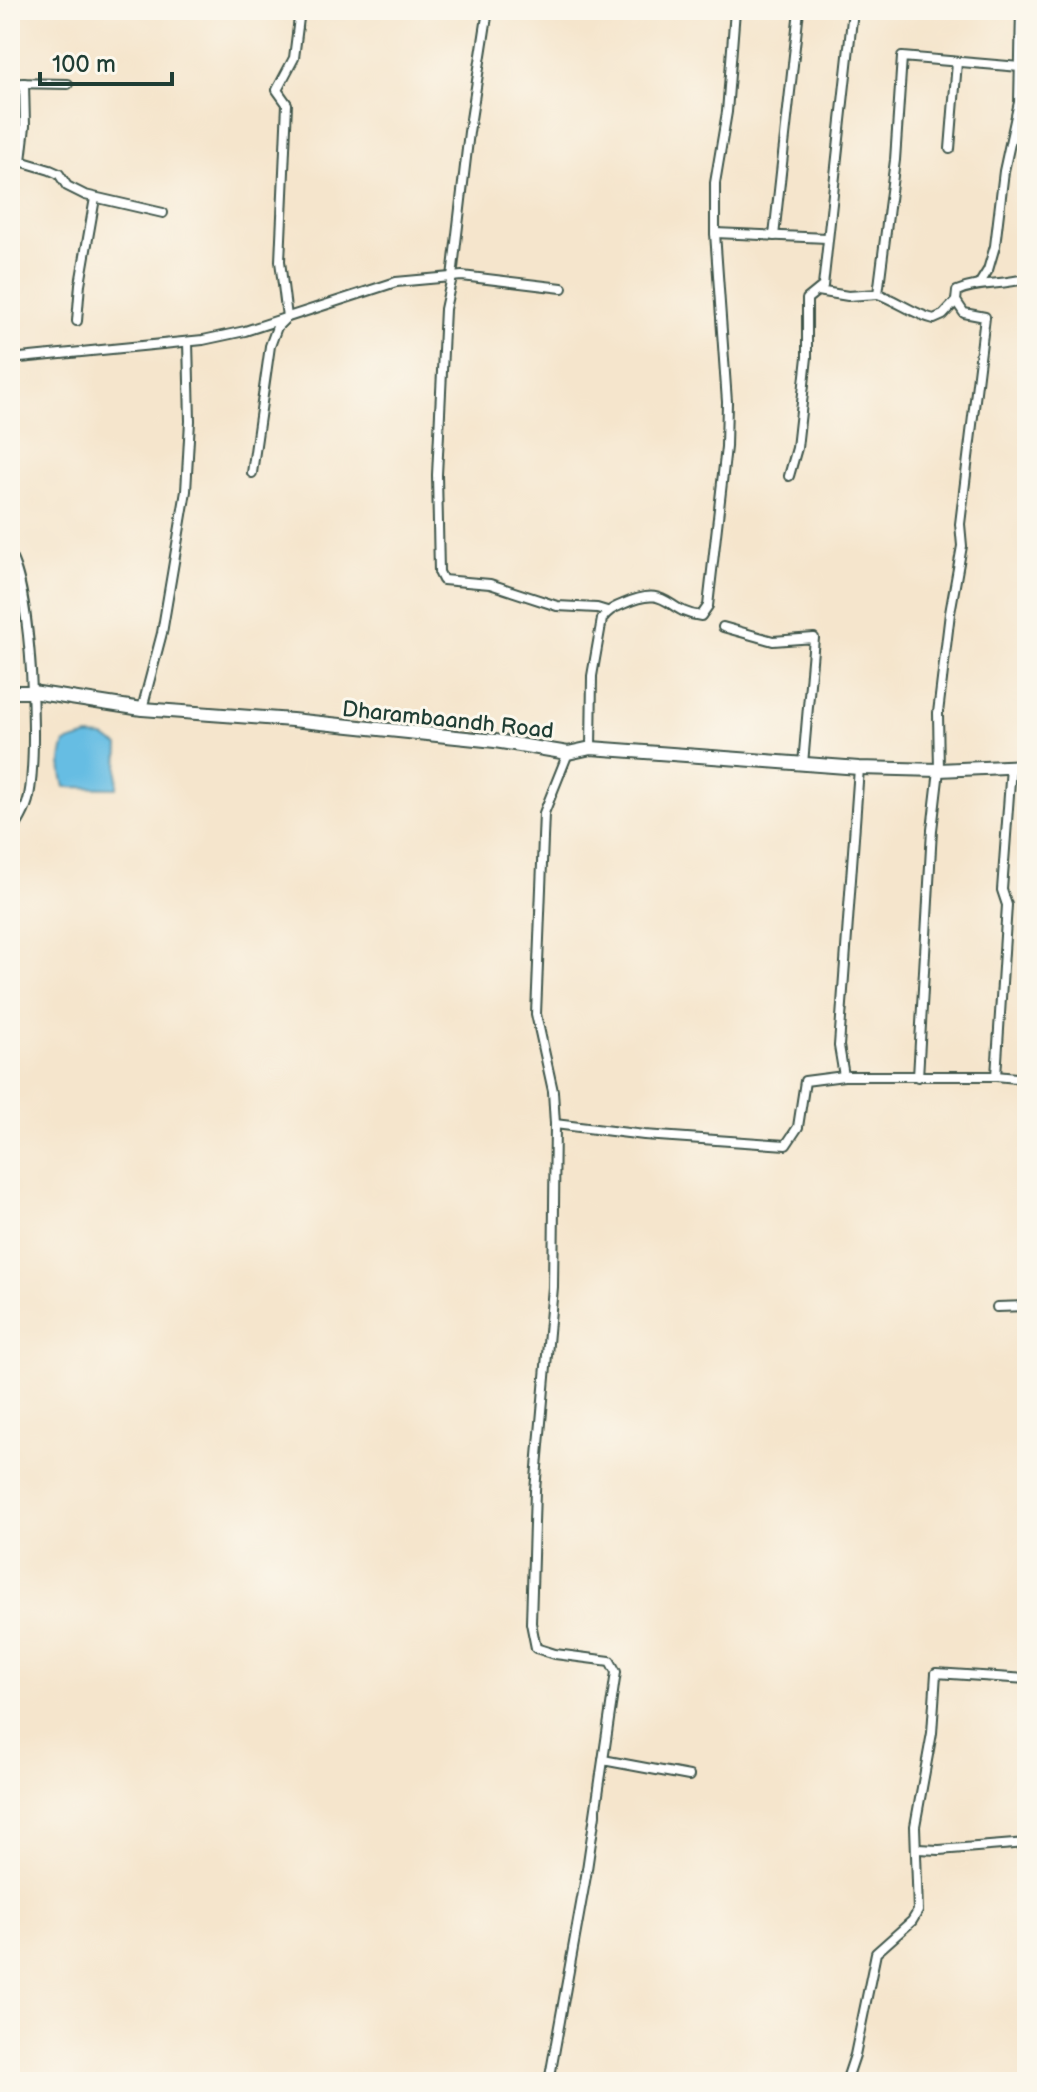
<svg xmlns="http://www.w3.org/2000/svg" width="1037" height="2092" font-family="'Balsamiq Sans',sans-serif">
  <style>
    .water { fill: #66bde3; stroke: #427d8c; stroke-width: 2 }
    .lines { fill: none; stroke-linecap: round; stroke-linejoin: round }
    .street-casing { stroke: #3f564b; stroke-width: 12 }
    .primary-casing { stroke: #3f564b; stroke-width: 16 }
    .street { stroke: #fff; stroke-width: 8 }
    .primary { stroke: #fff; stroke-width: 12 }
    .labels { text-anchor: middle; stroke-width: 6; stroke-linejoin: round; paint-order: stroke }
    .street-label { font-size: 22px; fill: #1f3d34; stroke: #fbf7ec }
  </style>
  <rect width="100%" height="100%" fill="#fbf7ec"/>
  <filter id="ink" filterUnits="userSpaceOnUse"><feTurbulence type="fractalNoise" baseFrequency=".0125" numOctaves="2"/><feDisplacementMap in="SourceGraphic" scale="16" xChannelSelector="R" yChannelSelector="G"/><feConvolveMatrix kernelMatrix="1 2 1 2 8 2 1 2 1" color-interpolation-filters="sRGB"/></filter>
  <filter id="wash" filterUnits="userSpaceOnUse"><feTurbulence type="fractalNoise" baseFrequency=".006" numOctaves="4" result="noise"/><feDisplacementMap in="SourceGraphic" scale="32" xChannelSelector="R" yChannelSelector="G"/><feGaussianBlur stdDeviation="1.8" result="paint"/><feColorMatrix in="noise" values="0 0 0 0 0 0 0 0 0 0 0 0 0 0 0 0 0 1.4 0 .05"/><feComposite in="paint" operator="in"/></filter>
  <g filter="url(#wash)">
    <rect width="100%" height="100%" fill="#f5e5cc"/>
    <!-- water -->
    <path class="water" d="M88 736 104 737 119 746 117 788 65 787C61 771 59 759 65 743Z"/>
  </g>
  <g filter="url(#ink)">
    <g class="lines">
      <defs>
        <g id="street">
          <polyline points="488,10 469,132 452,277 445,309 437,475 439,572 443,580 490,584 557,606 597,608 607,611"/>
          <polyline points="10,83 68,84"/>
          <polyline points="950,149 957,62"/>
          <polyline points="10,158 50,170 59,174 67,186 85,195 163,213"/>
          <polyline points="21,161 25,126 24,83"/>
          <polyline points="715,233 827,238"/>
          <polyline points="774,236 799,10"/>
          <polyline points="980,283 988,270 995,246 1004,171 1019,102 1021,10"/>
          <polyline points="818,291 848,296 878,294 895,160 902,57 1020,67"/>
          <path d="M878 294C898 301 915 315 934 319L943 315 956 301"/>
          <polyline points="77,321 80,284 95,198"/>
          <polyline points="10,359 203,340 245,331 396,282 462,276 562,288"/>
          <polyline points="252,473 270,346 277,327 287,317 280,261 287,104 277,90 294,58 300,10"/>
          <polyline points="789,476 797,448 807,357 807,299 823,286 824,277 853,10"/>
          <path d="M10 555C32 593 38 751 29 796 26 811 18 823 10 835"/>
          <polyline points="723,627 773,641 814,638 803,764"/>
          <polyline points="142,709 162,633 186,491 190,421 188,342"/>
          <path d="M591 748 592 676 602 619C608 610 614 608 623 604 670 583 664 612 701 616L708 606 726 447 727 402 715 233V183L727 112 735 10"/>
          <polyline points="844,1076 839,1046 859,768"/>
          <polyline points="996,1076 1007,905 1002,890 1011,767"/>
          <path d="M918 1077 932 830 939 770 938 713 950 613 962 546 960 524 985 317 964 313 956 301 957 291C980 281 1003 286 1027 278"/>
          <polyline points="555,1124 644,1135 786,1145 798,1127 805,1081 844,1076 996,1076 1027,1079"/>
          <polyline points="997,1307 1027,1306"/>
          <polyline points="603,1760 689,1776"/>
          <polyline points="917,1849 939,1850 1027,1843"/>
          <polyline points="549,2082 586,1876 616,1672 610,1661 555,1654 536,1648 531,1623 535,1490 553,1287 555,1124 553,1091 536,1014 544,813 568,753"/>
          <polyline points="846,2082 855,2055 876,1953 912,1921 918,1911 915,1826 932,1733 936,1673 1027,1679"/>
        </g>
        <polyline id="primary" points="10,692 32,692 142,709 292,720 495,741 568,753 591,748 859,768 939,770 1027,766"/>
      </defs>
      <!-- street casing -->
      <use href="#street" class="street-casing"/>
      <!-- primary casing -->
      <use href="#primary" class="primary-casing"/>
      <!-- street -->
      <use href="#street" class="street"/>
      <!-- primary -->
      <use href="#primary" class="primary"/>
    </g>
  </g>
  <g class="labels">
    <!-- street labels -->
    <g class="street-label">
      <text transform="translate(448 719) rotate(6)" y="8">Dharambaandh Road</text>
    </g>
  </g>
  <!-- margin -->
  <rect width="1037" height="2092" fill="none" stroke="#fbf7ec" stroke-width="40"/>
  <!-- scale -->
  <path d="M40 72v12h132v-12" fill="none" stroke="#1f3d34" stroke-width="4"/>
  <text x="52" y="72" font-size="24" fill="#1f3d34" stroke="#fbf7ec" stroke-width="6" paint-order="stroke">100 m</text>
</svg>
